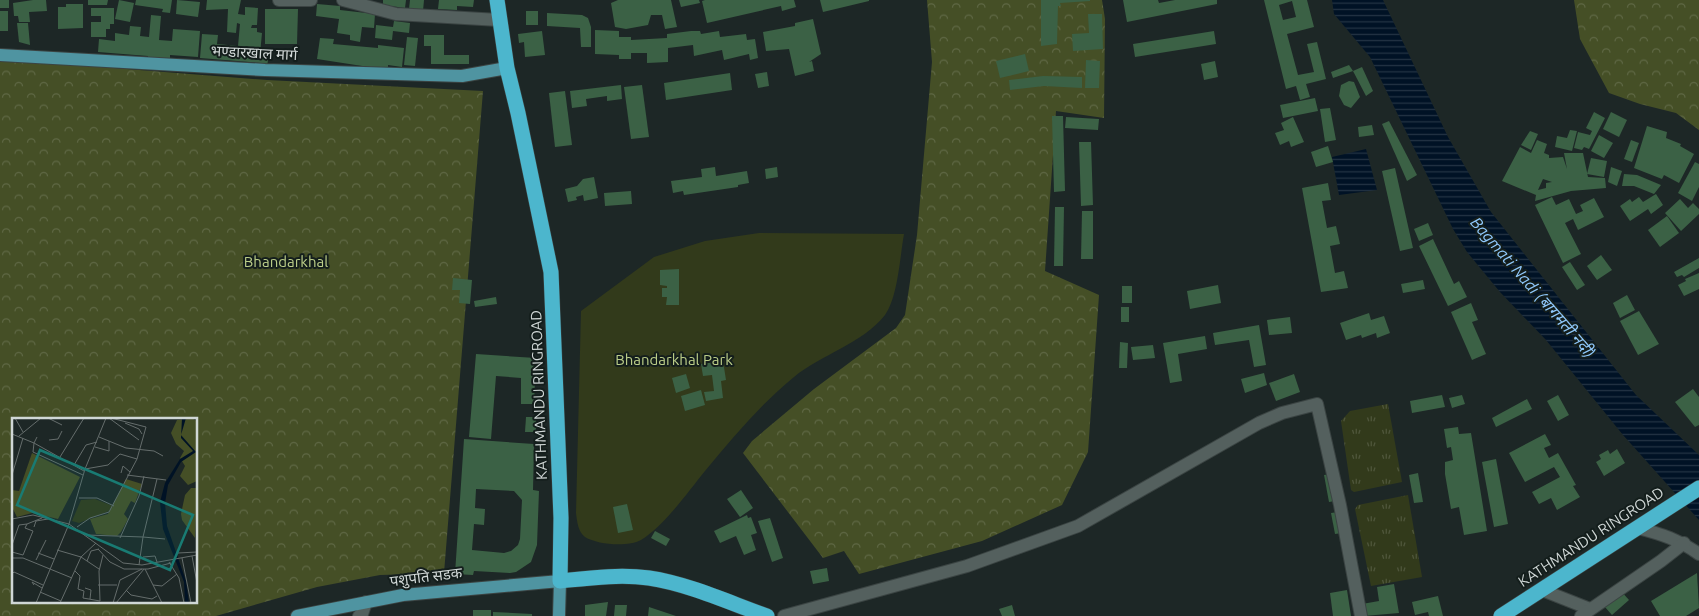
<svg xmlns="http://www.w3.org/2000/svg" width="1699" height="616" font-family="Ubuntu,'Noto Sans Devanagari',sans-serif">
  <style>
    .grass { fill: url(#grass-tufts) }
    .forest { fill: url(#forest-crowns); fill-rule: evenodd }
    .park { fill: #323a1b }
    .water { fill: url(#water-rules) }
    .building { fill: #3b6145; fill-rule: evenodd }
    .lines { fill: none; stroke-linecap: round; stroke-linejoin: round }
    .minor-casing { stroke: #3b4443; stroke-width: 14 }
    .major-casing { stroke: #3b4443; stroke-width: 14 }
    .highway-casing { stroke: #3b4443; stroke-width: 16 }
    .minor { stroke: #54605e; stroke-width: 12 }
    .major { stroke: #4f94a1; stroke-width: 12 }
    .highway { stroke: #4cb6cd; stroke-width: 15 }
    .labels { text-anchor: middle; stroke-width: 4; stroke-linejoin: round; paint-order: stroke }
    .street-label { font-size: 15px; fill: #d0d7d6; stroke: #141e1c }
    .park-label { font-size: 15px; fill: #bcce89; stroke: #141e1c }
    .water-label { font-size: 16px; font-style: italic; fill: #90c9fc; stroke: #141e1c }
    .inset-road { fill: none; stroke: #656d6c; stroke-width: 1 }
    .view { fill: #197b73; fill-opacity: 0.15; stroke: #197b73; stroke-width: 2.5 }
    .inset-edge { fill: none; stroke: #d0d7d6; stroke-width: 2.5 }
  </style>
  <defs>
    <pattern id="grass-tufts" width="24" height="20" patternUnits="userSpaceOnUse" patternTransform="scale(1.25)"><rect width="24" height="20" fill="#323a1b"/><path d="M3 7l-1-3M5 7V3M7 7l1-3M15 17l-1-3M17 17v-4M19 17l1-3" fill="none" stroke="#4f563b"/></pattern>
    <pattern id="forest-crowns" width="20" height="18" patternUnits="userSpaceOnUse" patternTransform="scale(1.25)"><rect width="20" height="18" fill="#454f26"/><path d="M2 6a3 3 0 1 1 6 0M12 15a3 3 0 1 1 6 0" fill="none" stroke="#5f6845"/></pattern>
    <pattern id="water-rules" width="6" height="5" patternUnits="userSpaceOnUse" patternTransform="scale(1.25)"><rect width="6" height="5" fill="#001225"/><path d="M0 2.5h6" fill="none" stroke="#243444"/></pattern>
  </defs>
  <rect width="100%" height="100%" fill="#1d2726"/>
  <!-- grass -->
  <g class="grass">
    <polygon points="1388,404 1402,482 1354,492 1351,490 1341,421 1350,411"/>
    <polygon points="1408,495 1422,577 1371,586 1355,509 1358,505"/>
  </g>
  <!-- forest -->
  <g class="forest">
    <polygon points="927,0 1102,0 1105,19 1104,118 1056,111 1045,271 1099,295 1088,452 1062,505 982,541 859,574 844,551 823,558 743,453 752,441 814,389 896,328 905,315 917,235 932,62"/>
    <polygon points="1574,0 1699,0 1699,130 1676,113 1640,104 1609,93 1580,39"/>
    <path d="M0 59 267 80 483 91 444 573 380 575 317 587 216 616H0ZM14 420H196V602H14Z"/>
  </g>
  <!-- park -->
  <path class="park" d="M759 233 904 234C900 256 898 297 885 315 862 344 822 354 794 377 761 404 733 437 705 471 688 492 664 526 641 540 628 547 598 545 585 537 578 532 577 521 576 513L581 311 654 257 705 241Z"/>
  <!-- water -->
  <g class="water">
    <polygon points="1332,0 1383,0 1448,137 1491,212 1636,395 1699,455 1699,520 1623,435 1546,340 1500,292 1467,252 1453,229 1370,57 1334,14"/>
    <polygon points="1366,149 1377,190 1339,195 1332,157"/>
  </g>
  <!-- building -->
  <g class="building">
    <rect x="0" y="0" width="9" height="8"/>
    <polygon points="33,0 46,0 47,11 29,12 30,22 19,22 18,16 14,16 13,3"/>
    <polygon points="88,0 108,0 107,5 88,5"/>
    <polygon points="119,0 134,3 130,22 115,19"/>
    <polygon points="136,0 172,0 170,13 162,12 163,9 135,5"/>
    <polygon points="177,0 200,2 198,17 176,14"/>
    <polygon points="207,0 241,0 238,14 245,15 245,7 258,8 257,25 252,25 251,28 257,28 257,32 262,33 260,54 269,55 267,66 260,66 261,63 200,58 202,34 218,35 217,44 238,46 240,24 237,23 236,33 227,32 228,9 206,10"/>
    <polygon points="383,0 406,0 405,8 383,5"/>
    <polygon points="410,0 424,0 423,11 409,9"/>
    <polygon points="439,0 474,0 473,7 457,6 457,10 438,9"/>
    <polygon points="618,0 671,0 677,27 665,29 662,15 651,15 648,25 626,29 615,27 611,3"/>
    <polygon points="679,0 699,0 700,3 681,7"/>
    <polygon points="705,0 794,0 796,7 782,11 781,6 707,23 702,1"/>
    <polygon points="820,0 869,0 869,1 823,12"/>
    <polygon points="1041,0 1090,0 1090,1 1060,3 1061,6 1058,6 1057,44 1041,46"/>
    <polygon points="1123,0 1158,0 1159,3 1175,0 1217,0 1217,4 1127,22"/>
    <path d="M1264 0H1307L1314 27 1287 34 1298 75 1314 72 1307 44 1317 42 1326 79 1306 84 1310 97 1300 100 1296 86 1286 89ZM1292 1 1296 17 1283 20 1279 5Z"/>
    <polygon points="66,4 83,4 83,28 58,29 58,7 66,7"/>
    <polygon points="317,4 340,6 340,10 375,14 374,28 362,27 360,42 350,40 350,35 337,33 339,19 316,16"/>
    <polygon points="91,8 114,8 114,24 110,24 110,29 106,29 106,37 91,37 91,22 101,22 101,16 91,16"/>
    <polygon points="265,9 298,9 297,44 265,44"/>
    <rect x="0" y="11" width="8" height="20"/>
    <rect x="526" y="11" width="12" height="14"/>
    <polygon points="547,13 582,15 588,18 591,27 591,47 581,47 580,28 547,26"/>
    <polygon points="1088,14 1102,14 1103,49 1073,51 1072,34 1089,33"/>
    <polygon points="151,15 161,16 159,40 172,41 173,29 200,31 198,57 170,55 170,60 148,60 148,56 98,52 99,39 115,41 115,33 129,35 130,26 141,27 140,36 149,37"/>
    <polygon points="813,19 821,54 809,62 812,61 814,71 795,76 789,49 766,51 763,32 795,26 795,23"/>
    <polygon points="394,21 410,23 409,33 393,31 392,40 375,38 376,25 393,27"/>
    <polygon points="17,23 28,23 30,45 19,42"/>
    <polygon points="595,30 619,31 619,37 631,37 631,40 667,38 667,34 691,31 700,31 701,34 719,31 720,37 746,34 747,40 755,39 758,58 750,60 749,54 724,60 722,50 694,56 693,45 668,48 668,62 647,63 647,53 631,53 631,59 619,59 619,55 595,54"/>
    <polygon points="542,31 545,55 525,57 524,42 519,43 518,34"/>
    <polygon points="1214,31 1216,44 1135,57 1133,44"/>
    <polygon points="424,35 444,35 444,55 469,55 469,64 431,64 431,46 424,46"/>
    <polygon points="407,37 418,38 415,66 404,65"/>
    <polygon points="320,38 334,39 333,44 378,48 378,45 404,48 402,67 388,65 388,70 317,59"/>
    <polygon points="1025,54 1029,71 1000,78 996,61"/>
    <polygon points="1086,60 1100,61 1099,88 1085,88"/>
    <polygon points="1215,61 1218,77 1204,80 1201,64"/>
    <polygon points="1349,65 1353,71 1333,78 1331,72"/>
    <polygon points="1362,67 1373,91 1366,96 1353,71"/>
    <polygon points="767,72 769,86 758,88 755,74"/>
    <polygon points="730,73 732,90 666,100 664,83"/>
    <polygon points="1043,76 1082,77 1082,88 1044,86 1010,90 1009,80"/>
    <polygon points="1349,81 1354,82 1360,97 1351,108 1344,105 1339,96 1341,85"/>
    <polygon points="621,85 622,99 607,101 607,96 586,99 587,106 572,108 570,91"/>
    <polygon points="642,85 649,137 631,139 624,87"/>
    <polygon points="565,91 572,145 555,147 549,93"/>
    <polygon points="1315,98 1318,111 1283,118 1280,105"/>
    <polygon points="1330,108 1336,140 1325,142 1320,109"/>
    <polygon points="1594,112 1605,118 1589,149 1584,147 1582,150 1574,148 1578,132 1590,135 1592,131 1586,128"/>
    <polygon points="1611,112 1627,120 1619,137 1603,129"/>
    <polygon points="1052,116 1063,116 1065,191 1054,192"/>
    <polygon points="1066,117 1099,119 1098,130 1065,128"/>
    <polygon points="1293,117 1304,142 1291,147 1289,141 1280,145 1275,133 1284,130 1281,123"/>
    <polygon points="1389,121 1417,175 1407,181 1382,124"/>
    <polygon points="1372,125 1374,135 1359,137 1358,127"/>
    <polygon points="1647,126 1667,132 1666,138 1681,144 1680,146 1694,154 1679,183 1664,175 1662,179 1634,168"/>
    <polygon points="1570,130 1577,131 1572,151 1555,147 1557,136 1567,138"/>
    <polygon points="1530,131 1538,134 1531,150 1521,145"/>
    <polygon points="1599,135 1613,143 1604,158 1591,151"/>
    <path d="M1537 140 1547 144 1544 153 1549 155V158L1563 157 1567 169 1564 153H1583L1588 177 1605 178 1606 188 1571 191 1535 201 1536 195 1502 181 1520 147 1531 153ZM1543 179 1552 182 1546 183V188L1538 190Z"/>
    <polygon points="1631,140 1639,143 1632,162 1624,159"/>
    <polygon points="1079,142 1091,142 1093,205 1081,206"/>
    <polygon points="1328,146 1333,162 1316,167 1311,152"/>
    <polygon points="1591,158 1607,161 1604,177 1587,174"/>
    <polygon points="1695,162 1699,164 1699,187 1692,201 1678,193"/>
    <polygon points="715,167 716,176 747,171 749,183 738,185 738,187 684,195 683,191 673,193 671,181 702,177 701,169"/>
    <polygon points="777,167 778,177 766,179 765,169"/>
    <polygon points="1611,167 1622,171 1617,186 1608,182"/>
    <polygon points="1395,168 1413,248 1400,251 1382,171"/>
    <polygon points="1624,174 1637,175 1661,185 1654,194 1634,186 1622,186"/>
    <polygon points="594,177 598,198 584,201 583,195 576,197 577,200 568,202 565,189 577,186 583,179"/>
    <polygon points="1328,183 1331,200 1322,201 1327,228 1336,226 1340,244 1330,246 1335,273 1344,271 1348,288 1321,292 1302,188"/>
    <polygon points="631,191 632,204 605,206 604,193"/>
    <polygon points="1656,194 1663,205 1651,214 1648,209 1630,221 1620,206 1630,199 1632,202 1639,197 1643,202"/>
    <polygon points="1552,197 1556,205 1569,199 1576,214 1583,211 1580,205 1594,198 1604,217 1578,230 1573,219 1565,223 1581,254 1563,263 1535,205"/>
    <polygon points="1680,199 1688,208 1693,203 1699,209 1699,214 1681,231 1665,213"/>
    <polygon points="1055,207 1064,207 1063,266 1054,266"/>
    <polygon points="1082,211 1093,211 1093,259 1081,259"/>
    <polygon points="1667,216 1679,233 1660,247 1648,230"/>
    <polygon points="1428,223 1433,235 1419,241 1414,229"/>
    <polygon points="1433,239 1454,284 1459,281 1467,297 1448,306 1419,246"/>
    <polygon points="1601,255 1612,270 1597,280 1587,266"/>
    <polygon points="1699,258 1699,268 1684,277 1682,275 1677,277 1674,272"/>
    <polygon points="1570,262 1585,285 1577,290 1562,267"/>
    <polygon points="679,269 679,305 666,305 667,297 662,297 662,288 667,288 667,286 660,285 660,270"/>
    <polygon points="1699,273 1699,289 1684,296 1678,285 1686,281 1685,279"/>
    <polygon points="453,278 472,280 470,304 459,303 460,290 452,290"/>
    <polygon points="1423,280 1425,289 1403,293 1401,284"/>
    <polygon points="1218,285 1221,303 1190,309 1187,291"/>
    <rect x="1122" y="286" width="10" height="17"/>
    <polygon points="1627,295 1635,310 1620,318 1613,303"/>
    <polygon points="496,297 497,304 475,307 474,301"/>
    <polygon points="1471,303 1478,320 1472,322 1486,354 1472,360 1451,312"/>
    <rect x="1121" y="307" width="8" height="15"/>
    <polygon points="1639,311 1659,344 1638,355 1620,321"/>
    <polygon points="1369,313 1371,320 1384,316 1390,333 1377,338 1376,333 1362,338 1361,335 1346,340 1340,323"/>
    <polygon points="1290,317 1292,333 1269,335 1267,320"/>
    <polygon points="1259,325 1266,365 1254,367 1249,340 1215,345 1213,333"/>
    <polygon points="1205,336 1207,349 1178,354 1182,381 1170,383 1163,343"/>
    <polygon points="1120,342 1128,343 1127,368 1119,368"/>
    <polygon points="1153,345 1155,358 1133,360 1131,347"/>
    <polygon points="476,354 536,358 534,404 521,404 521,378 496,376 491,439 469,437"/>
    <polygon points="723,361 726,380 721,381 723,398 706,401 704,392 714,391 712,375 703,376 701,364"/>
    <polygon points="1264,373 1267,385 1245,393 1241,379"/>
    <polygon points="686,374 690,388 676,393 672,378"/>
    <polygon points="1294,374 1300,392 1276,401 1269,383"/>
    <polygon points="1693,389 1699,397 1699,425 1695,427 1675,402"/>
    <polygon points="701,390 705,405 685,411 681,396"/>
    <polygon points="1442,395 1445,407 1412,413 1410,401"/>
    <polygon points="1462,395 1465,404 1452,408 1449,398"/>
    <polygon points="1558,395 1569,415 1558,421 1547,401"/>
    <polygon points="1527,399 1532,409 1496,427 1492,418"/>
    <polygon points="526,417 536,417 536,432 525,432"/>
    <polygon points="1458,427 1459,434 1471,433 1487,531 1464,535 1459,507 1451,509 1445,474 1445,462 1453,460 1451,447 1447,448 1444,429"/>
    <polygon points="1545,434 1551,445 1544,448 1549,458 1558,453 1576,485 1573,486 1580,497 1557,510 1551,498 1539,504 1532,492 1560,477 1554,467 1525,482 1509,453"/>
    <path d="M464 439 534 444 533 490 539 491 537 545 531 562 516 572 510 573 474 571 473 575 455 574ZM476 489 514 491 522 500 520 539 518 545 511 551 504 553 472 550 474 524 484 525 485 509 475 508Z"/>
    <polygon points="1617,449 1625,463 1604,476 1596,462 1601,459 1599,455 1608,450 1610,454"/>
    <polygon points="1496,459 1508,524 1494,527 1482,462"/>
    <polygon points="1418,473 1423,502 1414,503 1409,475"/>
    <polygon points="1330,474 1335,501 1329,502 1324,475"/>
    <polygon points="741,490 753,508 740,517 727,499"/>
    <polygon points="627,504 633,530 618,533 613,507"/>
    <polygon points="1338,512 1342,533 1335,534 1331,513"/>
    <polygon points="747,515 748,518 751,517 757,533 751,535 756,550 744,555 736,536 720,543 714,531"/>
    <polygon points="770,518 783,558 772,562 758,521"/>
    <polygon points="655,531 670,539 666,546 651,538"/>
    <polygon points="827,568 829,581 813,584 810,571"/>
    <polygon points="1697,573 1699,608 1686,616 1660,616 1651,601"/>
    <polygon points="1394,584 1399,613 1364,616 1362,604 1379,601 1377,587"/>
    <polygon points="1347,590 1351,616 1333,616 1330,593"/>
    <polygon points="1621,591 1629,600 1612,615 1604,606"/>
    <polygon points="1438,596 1443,616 1429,616 1428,612 1415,615 1412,602"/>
    <polygon points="608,602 606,616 585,616 585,605"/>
    <polygon points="615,605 627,605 626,616 614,616"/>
    <polygon points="1012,605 1015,616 1002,616 999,609"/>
    <polygon points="649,607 676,616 648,616"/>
    <rect x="473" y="610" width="18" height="6"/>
    <polygon points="493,612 532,614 532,616 493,616"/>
  </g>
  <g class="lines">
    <defs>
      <g id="minor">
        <polyline points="279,0 311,0"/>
        <polyline points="343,0 396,14 499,20"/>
        <path d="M1638 528C1661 534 1680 540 1699 554"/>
        <polyline points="1542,590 1590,609"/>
        <polyline points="359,616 362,614 366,602"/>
        <polyline points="784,616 967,566 1078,526 1259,423 1282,413 1317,404 1340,505 1361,616"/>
        <polyline points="1581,616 1661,561 1684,543"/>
      </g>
      <g id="major">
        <polyline points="0,55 265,70 462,76 507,68"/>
        <polyline points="297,616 403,595 560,581 559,616"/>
      </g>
      <g id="highway">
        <path d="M497 0 507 68 518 113 551 272 561 518 560 581C589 578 620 574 649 578 689 584 730 603 767 616"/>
        <polyline points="1501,616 1699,488"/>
      </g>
    </defs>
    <!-- minor casing -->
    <use href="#minor" class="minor-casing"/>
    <!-- major casing -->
    <use href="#major" class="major-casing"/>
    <!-- highway casing -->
    <use href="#highway" class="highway-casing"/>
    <!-- minor -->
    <use href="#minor" class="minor"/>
    <!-- major -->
    <use href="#major" class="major"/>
    <!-- highway -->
    <use href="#highway" class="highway"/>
  </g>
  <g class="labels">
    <!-- street labels -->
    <g class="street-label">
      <text transform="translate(254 53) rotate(3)" y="5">भण्डारखाल मार्ग</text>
      <text transform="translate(539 395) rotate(-92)" y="5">KATHMANDU RINGROAD</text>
      <text transform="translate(1591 537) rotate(-33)" y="5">KATHMANDU RINGROAD</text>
      <text transform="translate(426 577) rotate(-7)" y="5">पशुपति सडक</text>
    </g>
    <!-- park labels -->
    <g class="park-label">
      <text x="286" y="267">Bhandarkhal</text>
      <text x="674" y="365">Bhandarkhal Park</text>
    </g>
    <!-- water labels -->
    <g class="water-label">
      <text transform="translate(1533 287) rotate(49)" y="6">Bagmati Nadi (बागमती नदी)</text>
    </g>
  </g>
  <!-- overview -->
  <g transform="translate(12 418)">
    <rect width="185" height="185" fill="#1d2726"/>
    <path d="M181 1 185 3V63L176 67 168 58 173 48 168 40 172 33 164 26 159 15 165 2ZM20 35 68 59 46 101 20 95 5 99 0 89V72L7 73ZM114 61 130 66 123 85 119 83 112 96 116 101 109 114 105 118 84 116 78 101 96 96ZM179 70H185L183 120 170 102 169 96 173 77Z" fill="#454f26"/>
    <path d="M83 81 101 88 97 93 67 105 60 103 69 82Z" fill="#323a1b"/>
    <path d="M170 0H174L169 17 184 34 169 44 156 67 153 85 155 108 174 163 177 185 173 184 172 164 151 111 148 84 153 65 168 41 181 33 169 20Z" fill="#001225"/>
    <path class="inset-road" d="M3 0 11 14M36 0 50 7M94 0 73 51 57 106 111 145 130 147 185 137M97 0 127 22M99 0 134 9M113 5 127 11 130 16M0 16 22 25 21 34 71 57M7 18 29 0M25 19 22 25 72 53M87 19 114 30 142 33 151 38M37 22 46 21 50 13M83 29 97 33V23M48 39 72 0M62 47 74 27 85 24M73 51 96 47 108 36 125 41M109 55 111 48 118 54M0 57 11 20M115 57 154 62M145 61 131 119 153 121M67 80H85L102 88M0 101 21 97 57 106 24 185M22 109 24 103 36 101M65 109 78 100 97 94 125 41 134 9M75 117 131 119 127 147M108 120 127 78 132 58M84 125 69 139 87 151M0 127 7 107 15 106M86 131 98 144 112 151H136L159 145M45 132 69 139 48 185M0 134 11 137 21 113 13 110 15 106 30 100M26 135 42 141M166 135 185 134M180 138 185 165M131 139 143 138 145 144M0 140H11L60 160M170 140 179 185M24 142 34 122M75 143 79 133 87 131M157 144 167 160 172 185M133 151 150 185M63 153 68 158 66 171 72 173 71 180 88 183M0 156 2 154 31 167M22 167 20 164 30 170M86 167H105M141 167 150 168 165 156M73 170 79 172 78 181M114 172 119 177 140 181 145 178M28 174 49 183M88 183 87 153 91 137M101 185 108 162 130 151M104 185 132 151"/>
    <path class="view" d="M28 32 181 97 158 152 5 87Z"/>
    <rect width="185" height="185" class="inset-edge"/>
  </g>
</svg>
